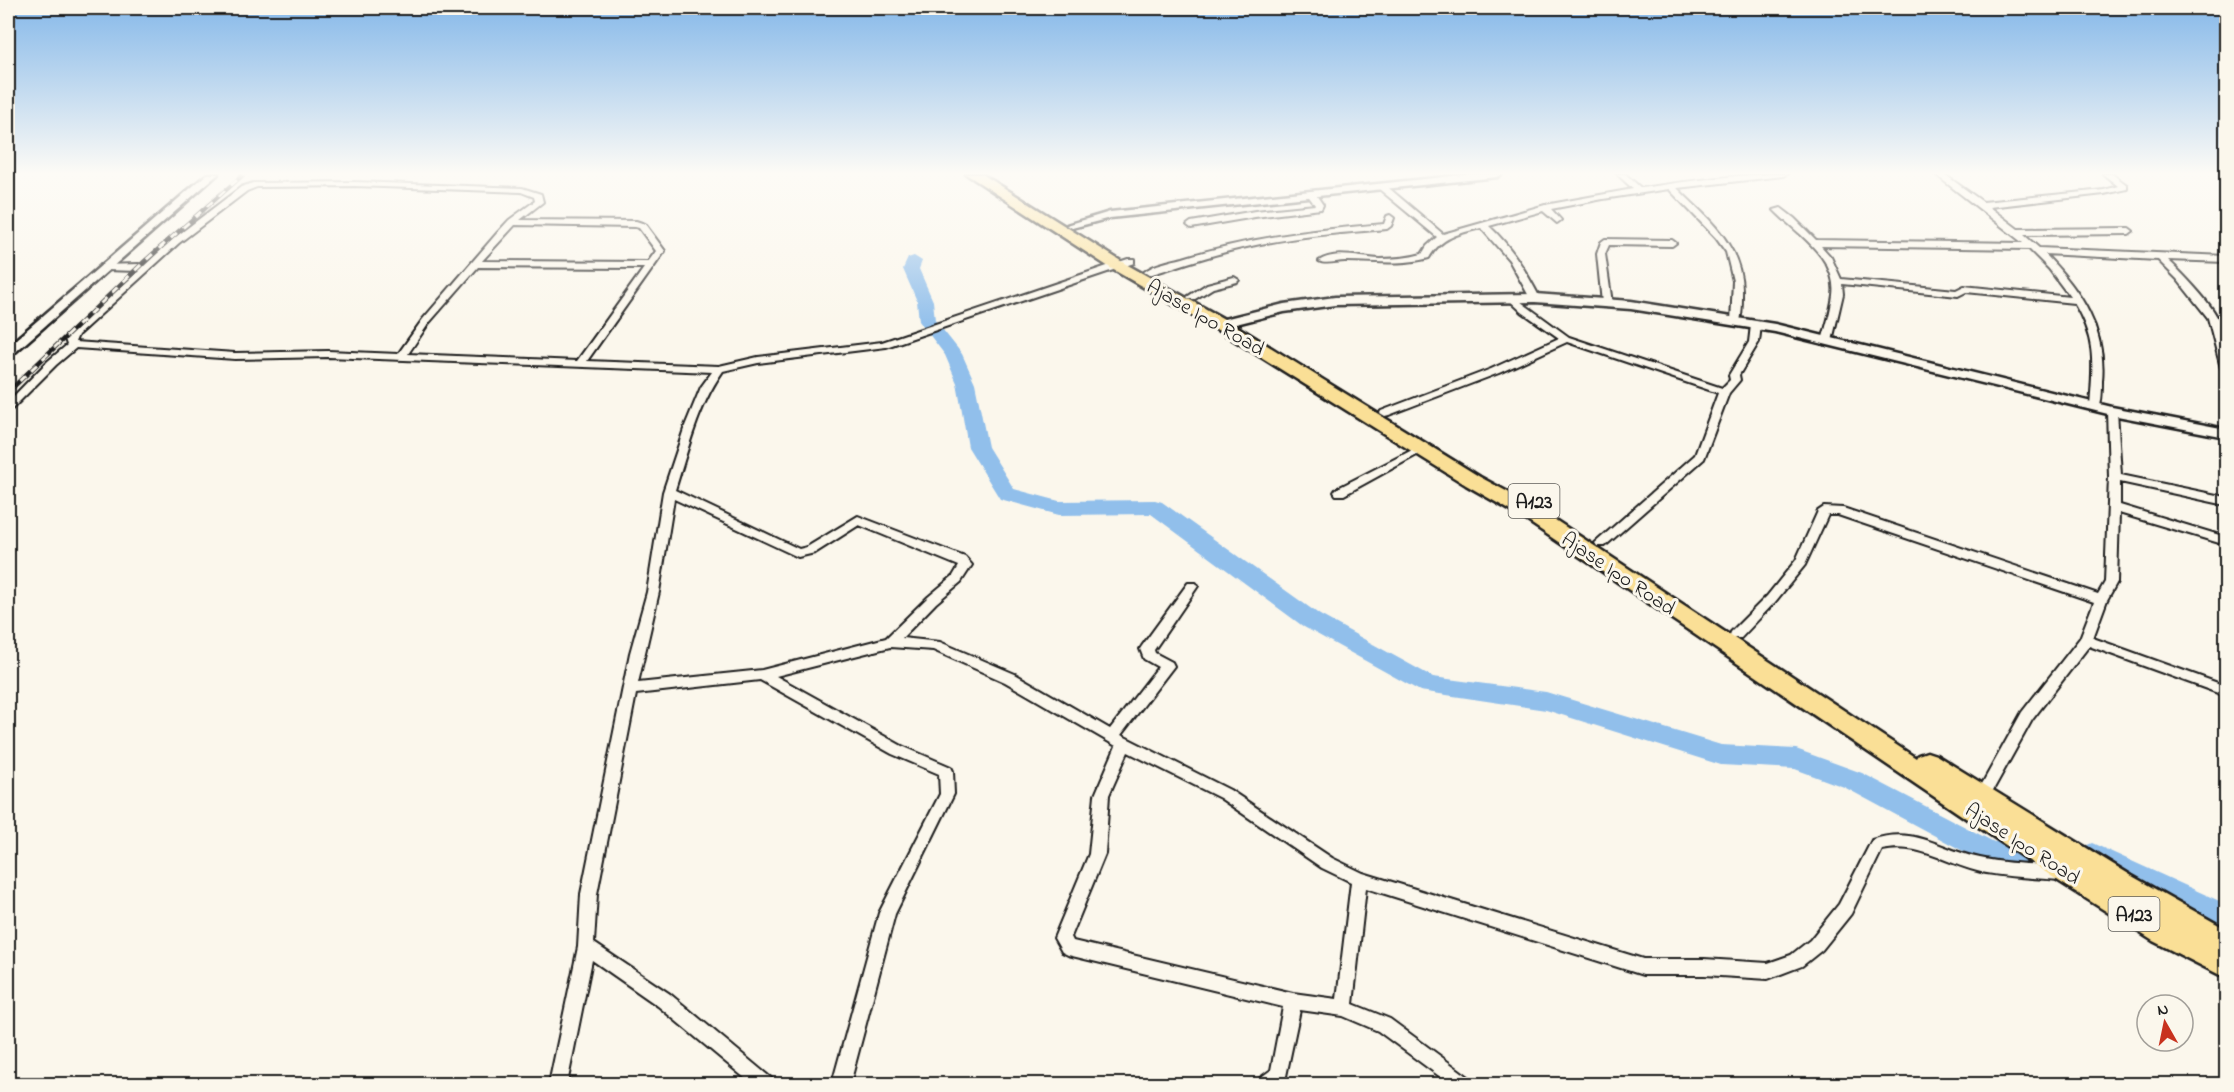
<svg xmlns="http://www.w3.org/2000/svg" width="2234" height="1092" font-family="'Indie Flower',sans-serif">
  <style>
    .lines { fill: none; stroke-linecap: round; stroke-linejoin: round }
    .river { fill: #91bfeb; fill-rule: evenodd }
    .minor-casing { stroke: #1c1c1c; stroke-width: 4 }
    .tertiary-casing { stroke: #1c1c1c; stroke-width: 5 }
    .trunk-casing { stroke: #1c1c1c; stroke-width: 5 }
    .minor { fill: #fbf7ec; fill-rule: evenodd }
    .tertiary { fill: #fbf7ec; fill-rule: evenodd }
    .trunk { fill: #fadf96; fill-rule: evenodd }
    .rail-casing { stroke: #1c1c1c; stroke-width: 4.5 }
    .rail { stroke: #fbf7ec; stroke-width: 3; stroke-dasharray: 8; stroke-linecap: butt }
    .labels { text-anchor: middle; stroke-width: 6; stroke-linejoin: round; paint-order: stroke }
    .shield { fill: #fbf7ec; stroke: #5f5e5a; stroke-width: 1.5 }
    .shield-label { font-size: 20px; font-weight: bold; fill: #1c1c1c }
    .street-label { font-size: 21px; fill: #1c1c1c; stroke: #fbf7ec }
  </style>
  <rect width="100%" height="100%" fill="#fbf7ec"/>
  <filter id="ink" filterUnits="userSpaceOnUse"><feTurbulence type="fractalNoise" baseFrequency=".0167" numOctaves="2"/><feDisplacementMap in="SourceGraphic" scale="12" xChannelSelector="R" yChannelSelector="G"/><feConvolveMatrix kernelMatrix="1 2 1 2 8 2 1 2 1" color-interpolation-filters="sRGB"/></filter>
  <g filter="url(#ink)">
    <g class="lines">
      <!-- river -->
      <g class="river">
        <polygon points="914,256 922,261 919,269 933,301 935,320 962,354 975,383 988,447 1014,489 1059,501 1155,500 1162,502 1320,615 1433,677 1546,692 1721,745 1796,749 1862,773 1994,842 2044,840 2053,844 2057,852 2053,860 2044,864 1991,866 1844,787 1795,769 1721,765 1546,710 1420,691 1304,627 1151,514 1059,515 1000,499 968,447 957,383 945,355 919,321 917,301 903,269 908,258"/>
        <polygon points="2092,843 2226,904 2226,929 2083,863 2079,855 2083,847"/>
      </g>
      <defs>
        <g id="minor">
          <path d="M1617 174H1625L1641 188C1689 181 1738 174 1787 174L1783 176 1677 188C1709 220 1744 246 1742 296 1742 305 1742 316 1739 324H1733L1731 322 1733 281 1726 252 1716 238 1669 189 1603 199 1551 209 1561 220 1557 223 1543 211 1489 226C1511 246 1526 271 1540 298L1535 301 1530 298 1509 260 1481 228C1459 233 1440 238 1429 258 1399 266 1376 261 1345 261 1337 261 1325 265 1319 261 1335 250 1361 258 1380 259 1394 259 1408 258 1422 254L1427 246 1437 237 1378 188V184H1384L1443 234 1545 205 1633 189Z"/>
          <path d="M1935 174H1944L1983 202 2104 190 2118 186 2103 174H2112L2127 185V189L2104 194 1989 207 2018 229 2129 228 2133 231 2129 234 2024 235 2039 248 2226 256V262L2168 260C2181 272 2212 304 2218 319 2225 335 2226 354 2226 371L2221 368 2208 318 2177 279 2158 260 2045 254C2080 290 2107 329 2102 381 2102 390 2102 401 2099 409H2091L2090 407C2093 364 2097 342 2074 303L1966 292 1958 296 1842 284 1843 294 1832 341 1830 343H1824L1822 341C1826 326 1831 311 1833 295 1838 258 1796 233 1774 210L1781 208 1794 218 1816 240 2023 243ZM1821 246 2029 249 2049 269 2070 297 1964 286 1956 290 1841 279 1831 257Z"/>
          <path d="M355 182 522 188 541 194 543 202 520 220 636 221 645 224 665 251 587 361 719 366 758 357 882 342 1128 259H1134V263L886 347 758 363 723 371C698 406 688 450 675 490L799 549 807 547 858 516 965 557 972 565 961 582 936 603 902 638 940 642 1015 674 1110 729 1158 667 1144 659 1140 649 1142 646 1188 583H1196L1198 586 1196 589 1154 650 1155 653 1172 662 1174 666 1121 735 1230 790 1332 858 1363 873 1643 959H1704L1768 963 1791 955 1810 940 1839 904 1872 840C1915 825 1940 850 1980 858 2006 864 2034 864 2060 866L2065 868 2068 873 2065 878 2060 880C2034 878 2007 877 1981 872 1946 864 1919 842 1882 850L1851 914 1822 950 1802 966 1768 979 1704 975H1643L1366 888 1353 1004 1390 1019 1470 1078 1473 1084H1450L1378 1031 1343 1016 1300 1010 1285 1081 1281 1084H1257L1260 1078 1271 1070 1283 1007 1068 955 1062 952 1054 938 1089 854 1095 795 1116 746 1005 682 933 650 890 647 776 676 902 746 951 767 953 771 954 794 895 914 850 1084H832L879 913 940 794 939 774 892 754 760 680 636 694 597 894 594 943 670 994 771 1078 774 1084H752L658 1006 592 960 567 1084H549L578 947 581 894 630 653 647 592 663 492 685 426 701 387 712 372 328 357 235 359 76 348 56 365 12 409 8 410V402L48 361 67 345 65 339 72 331 139 271 104 270 101 269V265L139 264 144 266 173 239 241 187 253 183ZM355 186 521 192 534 197 535 201 509 220 498 232 423 319 398 354 328 351 235 353 75 342 78 335 179 243 247 191 257 187ZM515 225 635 227 639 228 656 251 648 262 482 261ZM478 267 644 268 577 361 408 354 429 323ZM674 499 798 557 815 553 859 525 959 566 953 576 928 597 886 638 762 670 638 683 659 592ZM1128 752 1220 798 1322 868 1351 882 1337 999 1293 993 1073 941 1071 937 1105 854 1109 795Z"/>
          <polygon points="1308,192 1314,192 1323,205 1321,209 1255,217 1191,228 1187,225 1191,222 1255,211 1315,205 1307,194"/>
          <path d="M1390 215 1394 218 1391 226 1387 229C1338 233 1290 237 1242 248 1210 255 1180 266 1149 275L1144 272C1154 264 1171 261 1183 258 1249 237 1315 230 1384 224L1387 216Z"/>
          <polygon points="1605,239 1672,240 1676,243 1672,246 1609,245 1605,254 1612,303 1607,306 1602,303 1597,254 1601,242"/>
          <polygon points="1234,277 1239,280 1237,282 1213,288 1195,299 1189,299 1187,297 1207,284"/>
          <polygon points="1513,296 1569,337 1722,388 1730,380 1729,375 1749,342 1751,325 1756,322 1761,325 1759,342 1739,375 1740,380 1729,393 1704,459 1605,546 1597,546 1595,543 1695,455 1718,393 1567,342 1499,373 1389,415 1385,416 1380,413 1381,411 1491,369 1559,338 1522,312 1508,299"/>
          <polygon points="2112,408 2117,411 2121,475 2226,497 2226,505 2120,482 2120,505 2226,537 2226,545 2119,513 2117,582 2107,600 2093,638 2226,686 2226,696 2089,646 2032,720 1987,801 1982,803 1977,801 1975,797 1977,793 2022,712 2080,638 2094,602 1838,515 1828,515 1805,565 1775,602 1741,638 1731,638 1730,635 1731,632 1767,596 1796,560 1818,511 1824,507 1843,508 2098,594 2105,582 2109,477 2107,411"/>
          <polygon points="1422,445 1426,446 1427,448 1426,450 1344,495 1336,495 1334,492 1336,489"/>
        </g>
        <g id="tertiary">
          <polygon points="207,174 218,174 12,355 8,356 8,346"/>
          <polygon points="1472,174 1502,174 1497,177 1110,218 1072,228 1067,225 1110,212"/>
          <polygon points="1535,294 1631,301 1775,324 2112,407 2226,429 2226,437 2112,415 1775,332 1631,309 1535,302 1335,305 1284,312 1220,328 1214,324 1216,321 1284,304 1335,297"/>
        </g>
        <polygon id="trunk" points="966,174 982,174 1124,263 1233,324 1480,477 1534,506 1916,758 1918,755 1927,752 1936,755 2132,876 2226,929 2226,978 2153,941 2060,882 1520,516 1466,485 1221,332 1112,269"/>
      </defs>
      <!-- minor casing -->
      <use href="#minor" class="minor-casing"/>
      <!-- tertiary casing -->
      <use href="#tertiary" class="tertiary-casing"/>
      <!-- trunk casing -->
      <use href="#trunk" class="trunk-casing"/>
      <!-- minor -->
      <use href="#minor" class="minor"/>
      <!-- tertiary -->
      <use href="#tertiary" class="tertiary"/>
      <!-- trunk -->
      <use href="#trunk" class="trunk"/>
      <defs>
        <polyline id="rail" points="8,392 145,261 244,174"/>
      </defs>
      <!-- rail casing -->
      <use href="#rail" class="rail-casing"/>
      <!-- rail -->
      <use href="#rail" class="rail"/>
    </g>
  </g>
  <!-- sky -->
  <linearGradient id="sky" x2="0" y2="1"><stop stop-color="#85b8e9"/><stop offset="0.53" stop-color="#fdfbf6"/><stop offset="1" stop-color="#fdfbf6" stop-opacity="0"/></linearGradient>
  <rect width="2234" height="327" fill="url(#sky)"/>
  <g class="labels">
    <!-- shield labels -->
    <g class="shield">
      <rect x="1508.5" y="484" width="51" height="34" rx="4.5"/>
      <rect x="2108.5" y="897" width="51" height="34" rx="4.5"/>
    </g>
    <g class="shield-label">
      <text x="1534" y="508">A123</text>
      <text x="2134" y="921">A123</text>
    </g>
    <!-- street labels -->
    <g class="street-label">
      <text transform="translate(1206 317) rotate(30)" y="7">Ajase Ipo Road</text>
      <text transform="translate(1619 573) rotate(34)" y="7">Ajase Ipo Road</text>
      <text transform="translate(2023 843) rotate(33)" y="7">Ajase Ipo Road</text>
    </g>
  </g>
  <!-- margin -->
  <rect width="2234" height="1092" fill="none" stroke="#fbf7ec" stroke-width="30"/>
  <rect x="15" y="15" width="2204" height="1062" fill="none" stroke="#1c1c1c" stroke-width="2" filter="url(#ink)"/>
  <!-- north arrow -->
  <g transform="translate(2165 1023) rotate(351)"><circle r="28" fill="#fbf7ec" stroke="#a29f99" stroke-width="1.5"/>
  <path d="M0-4.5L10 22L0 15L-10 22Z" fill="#c8321e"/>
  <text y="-9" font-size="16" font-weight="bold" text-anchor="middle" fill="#1c1c1c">N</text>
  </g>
</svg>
